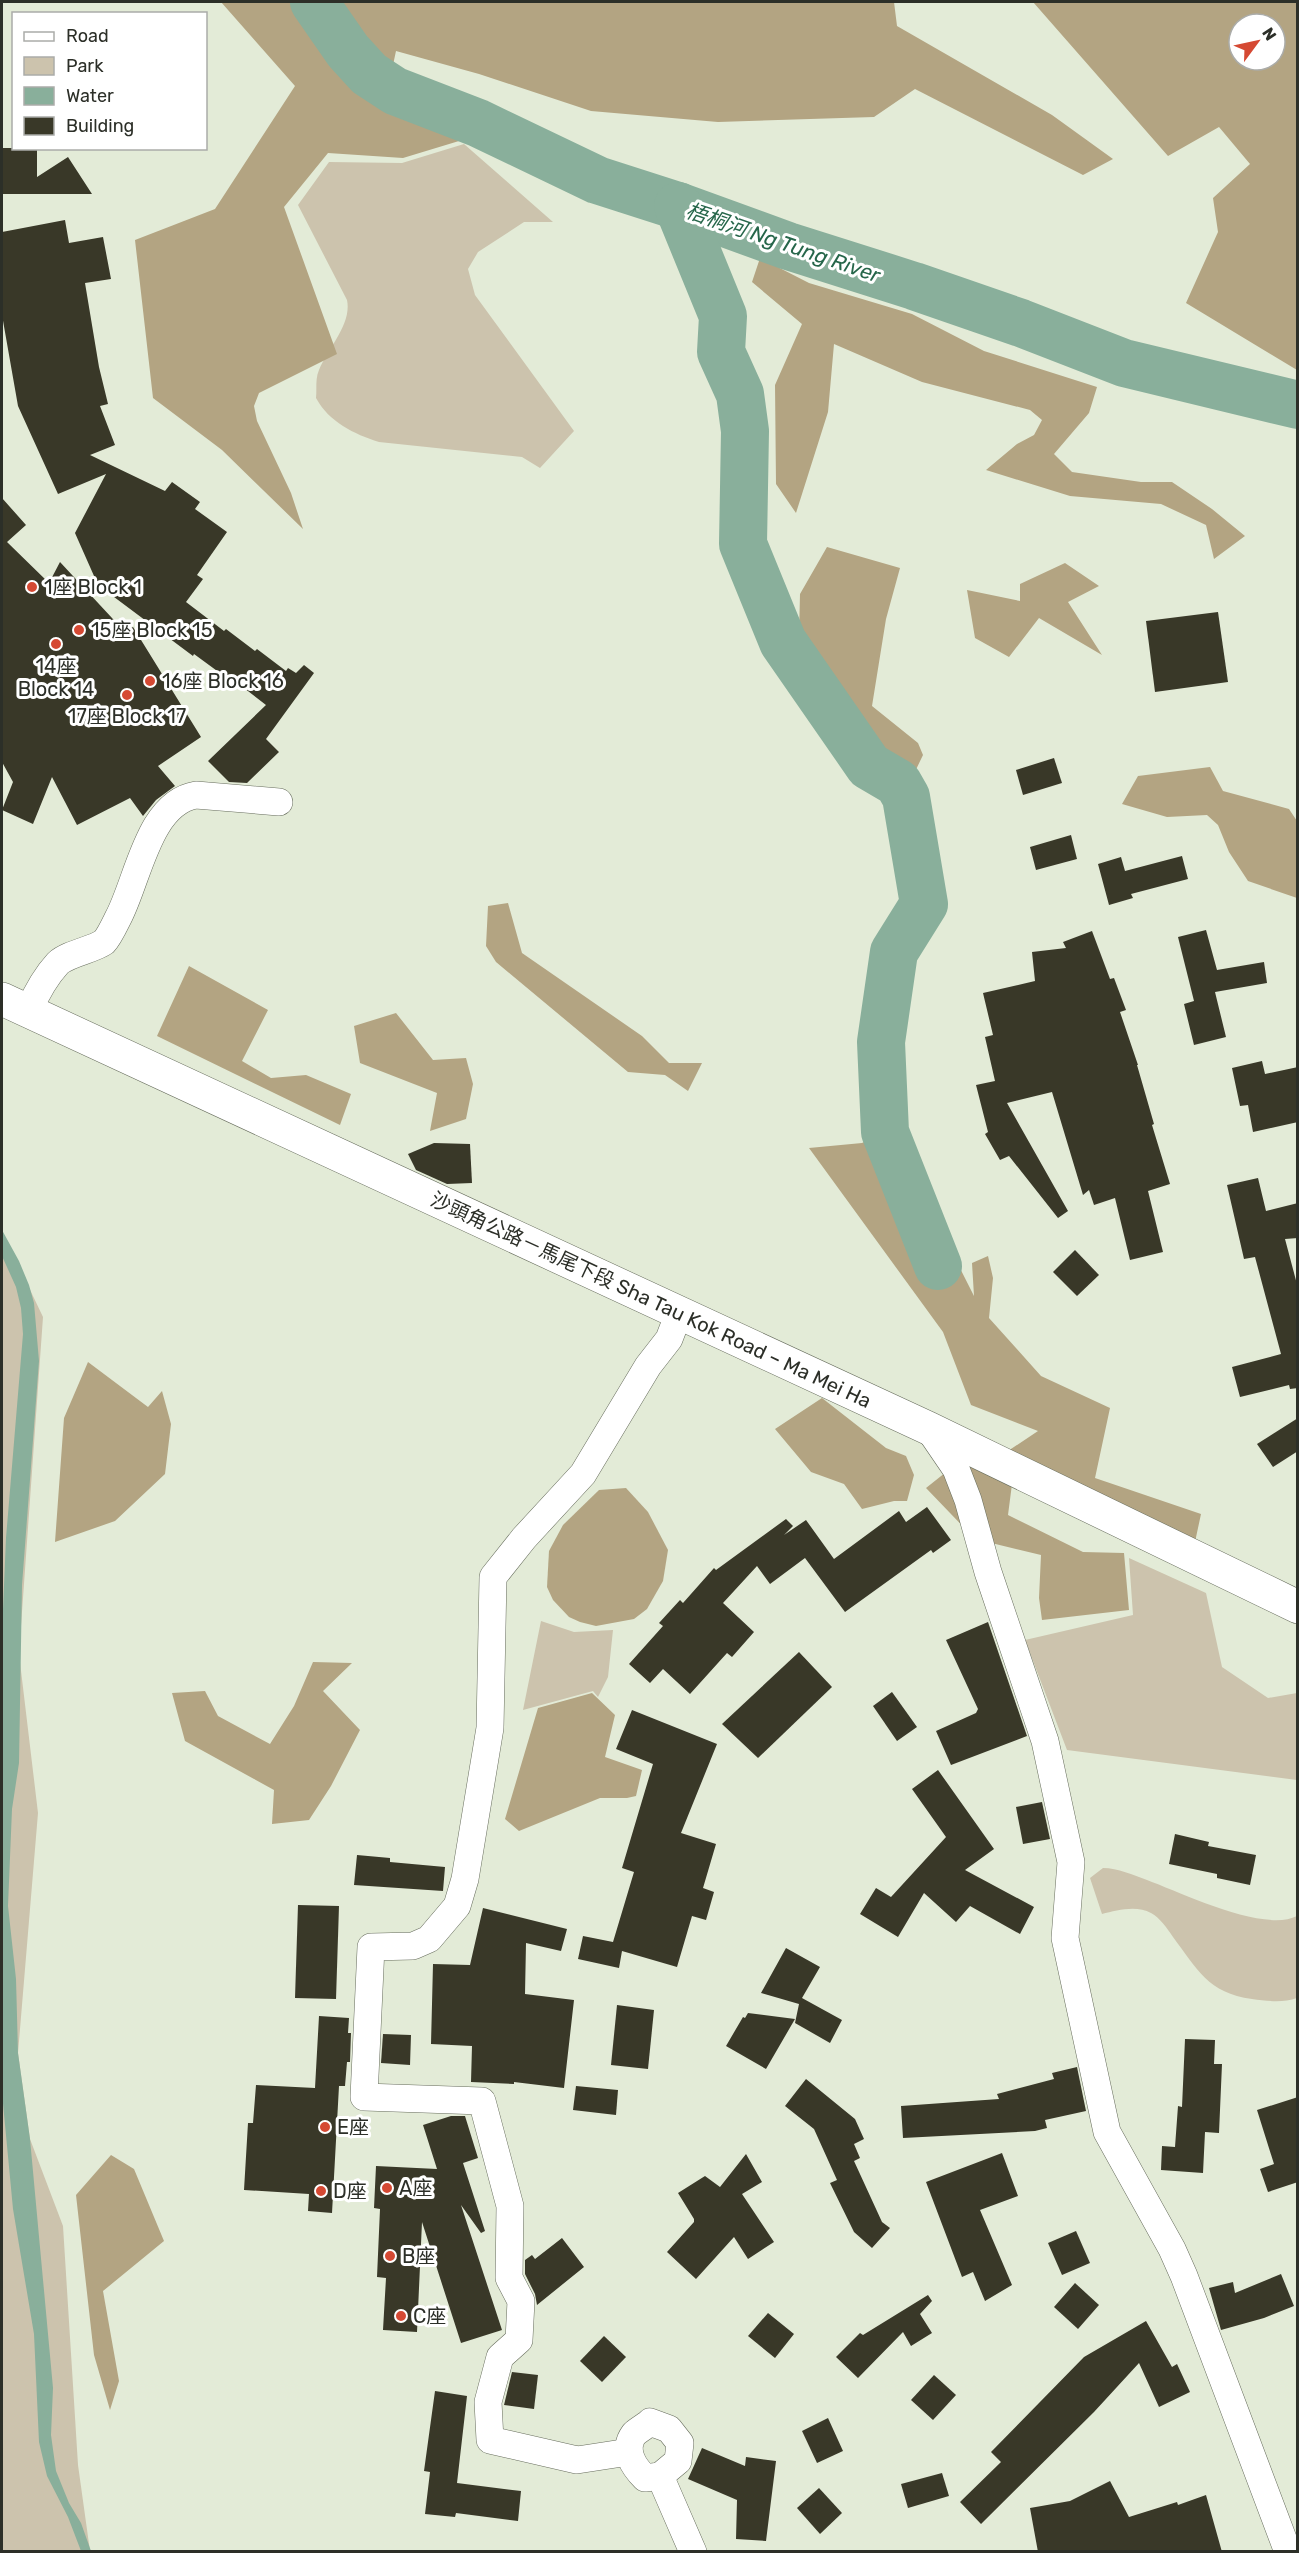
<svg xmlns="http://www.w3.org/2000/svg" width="1299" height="2553" font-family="Rubik,'Noto Sans SC',sans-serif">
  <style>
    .green { fill: #ccc3ad }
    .forest { fill: #b3a482; fill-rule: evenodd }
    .water { fill: #89af9b }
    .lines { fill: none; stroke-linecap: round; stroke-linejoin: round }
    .river { stroke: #89af9b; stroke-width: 48 }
    .building { fill: #393828 }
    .street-casing { stroke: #676d5d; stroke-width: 28 }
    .secondary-casing { stroke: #676d5d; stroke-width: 34 }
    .street { stroke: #fff; stroke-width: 27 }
    .secondary { stroke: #fff; stroke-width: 33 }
    .poi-dot { fill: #d54933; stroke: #fff; stroke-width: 2 }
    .labels { text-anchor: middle; stroke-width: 6; stroke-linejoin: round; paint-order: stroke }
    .poi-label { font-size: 20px; fill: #2c2f28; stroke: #fff; text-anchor: start }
    .street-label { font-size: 20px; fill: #2c2f28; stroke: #fff }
    .water-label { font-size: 21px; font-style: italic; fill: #26664a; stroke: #fff }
  </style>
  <rect width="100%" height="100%" fill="#e3ebd7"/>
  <!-- green -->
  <g class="green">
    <path d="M464 144 553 222H524L478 252 468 269 475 295 574 431 540 468 522 457 379 442C354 434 329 422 316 398 317 389 315 379 319 370 328 348 352 324 347 300L298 205 329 162 402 163Z"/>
    <polygon points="2,1231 43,1317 19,1654 38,1813 18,2053 30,2139 63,2226 78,2465 90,2551 2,2551"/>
    <polygon points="1129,1558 1206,1593 1222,1667 1268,1698 1297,1693 1297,1780 1067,1750 1025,1640 1133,1615"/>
    <polygon points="541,1621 574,1632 613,1630 608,1677 598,1697 593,1691 523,1710"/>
    <path d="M1103 1868C1118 1868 1133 1875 1147 1880 1182 1893 1264 1933 1297 1916V1998C1283 2003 1267 2001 1252 1999 1208 1993 1197 1969 1173 1937 1167 1928 1160 1918 1151 1913 1137 1905 1117 1910 1102 1914L1090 1878Z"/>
  </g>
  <!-- forest -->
  <g class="forest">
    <polygon points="221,2 894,2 897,26 1052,115 1113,159 1083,175 915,89 874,117 718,122 591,111 479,74 396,51 387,93 459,141 403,158 328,153 284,207 337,354 259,393 254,406 257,421 291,493 303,529 222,450 153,398 135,240 215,209 295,86"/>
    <path d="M1033 2H1297V370L1186 303 1218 232 1213 198 1250 164 1219 127 1168 156ZM1239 24H1275V60H1239Z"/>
    <polygon points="760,258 809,283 912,314 984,351 1097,387 1089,413 1054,454 1072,472 1141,482 1172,482 1212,509 1245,536 1214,559 1206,525 1161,504 1070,496 986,470 1017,444 1034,435 1042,420 1030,410 922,382 834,344 828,412 796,513 776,484 775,385 802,324 752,282"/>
    <polygon points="827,547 900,568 886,619 872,706 918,743 923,755 910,782 887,767 858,742 868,724 799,636 800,594"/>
    <polygon points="1065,563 1099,586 1068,602 1102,655 1039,618 1009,657 975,638 967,590 1020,601 1020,584"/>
    <polygon points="1210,767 1223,791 1289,809 1297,821 1297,898 1248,881 1229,852 1218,825 1207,815 1167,817 1122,804 1138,776"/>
    <polygon points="508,903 522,953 642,1036 669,1063 702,1063 688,1091 665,1075 628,1072 496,962 486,946 488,906"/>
    <polygon points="189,966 268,1010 242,1061 271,1078 306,1075 351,1094 340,1125 157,1036"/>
    <polygon points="396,1013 433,1060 466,1058 473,1084 466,1119 430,1131 437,1093 360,1063 354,1026"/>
    <polygon points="903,1122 924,1197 974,1296 972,1263 988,1256 993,1278 989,1318 1041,1376 1110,1408 1095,1478 1201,1514 1192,1556 1005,1453 1038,1431 971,1405 943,1332 809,1148 862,1143"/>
    <polygon points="88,1362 148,1407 162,1391 171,1424 165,1474 115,1521 55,1542 64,1418"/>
    <polygon points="822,1398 886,1448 906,1456 914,1475 907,1501 894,1501 862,1509 844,1484 811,1472 775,1429"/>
    <polygon points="965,1457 1012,1484 1008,1515 1083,1552 1124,1553 1129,1610 1042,1620 1039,1598 1041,1555 975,1539 926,1488"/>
    <polygon points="626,1488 648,1512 668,1550 663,1581 647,1609 634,1619 596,1626 580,1622 569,1617 553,1600 547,1587 549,1551 563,1525 599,1490"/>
    <polygon points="313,1662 352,1663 323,1691 360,1730 331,1786 309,1820 272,1824 274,1790 185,1741 172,1693 205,1691 218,1716 270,1744 294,1706"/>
    <polygon points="592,1693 615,1715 605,1757 642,1770 636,1796 627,1798 600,1798 519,1831 505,1819 538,1708"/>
    <polygon points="111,2155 134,2169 164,2241 103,2291 119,2381 110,2410 94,2355 76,2195"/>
  </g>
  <!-- water -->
  <polygon class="water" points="2,1230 19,1261 29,1285 34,1303 39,1361 22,1585 19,1763 12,1809 8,1906 16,1979 18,2053 30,2139 53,2388 51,2435 56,2471 69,2503 81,2523 91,2551 81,2551 68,2517 47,2476 39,2442 34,2334 13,2209 2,2093 3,1609 6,1538 23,1334 21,1308 16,1287 2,1256"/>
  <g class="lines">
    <!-- river -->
    <g class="river">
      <polyline points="314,2 348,51 369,74 395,91 478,123 597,180 678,206 788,246 914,286 1021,323 1124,363 1298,405"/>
      <polyline points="678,206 723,316 721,352 740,394 745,431 743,544 783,642 869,766 898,783 906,797 924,904 894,952 881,1042 885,1132 938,1266"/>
    </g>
  </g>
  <!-- building -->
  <g class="building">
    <polygon points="3,148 37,148 37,177 68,157 92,194 2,194"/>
    <polygon points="65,220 69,243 103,237 111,279 85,283 99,367 108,404 100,406 115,445 90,455 165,491 172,482 200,502 195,509 227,532 197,575 203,579 186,602 224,631 226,629 255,651 257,649 286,671 288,668 296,673 304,665 314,673 266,739 279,752 247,783 229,782 208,761 266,705 226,674 224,676 194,654 193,656 98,585 75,533 106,474 58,494 18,406 2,315 2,232"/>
    <polygon points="2,498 26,525 7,542 49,583 60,562 125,632 133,627 201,737 158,766 175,786 156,800 143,816 130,798 77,825 52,777 33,824 2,810 13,782 2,762"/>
    <polygon points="1218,612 1228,682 1155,692 1146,621"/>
    <polygon points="1054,758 1062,783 1023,795 1016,770"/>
    <polygon points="1071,835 1077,859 1036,870 1030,847"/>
    <polygon points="1182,856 1188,879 1131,894 1133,898 1109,905 1098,864 1121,857 1125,871"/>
    <polygon points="1206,930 1217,970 1264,962 1267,983 1215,992 1226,1037 1194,1045 1184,1004 1194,1001 1178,937"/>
    <polygon points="1092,931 1110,979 1114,978 1126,1010 1120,1012 1138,1065 1137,1065 1154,1124 1152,1125 1170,1184 1148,1191 1163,1252 1130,1260 1115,1198 1094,1205 1089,1190 1083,1195 1052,1092 1007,1103 1068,1211 1058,1218 1009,1156 1000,1160 985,1134 988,1132 976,1085 995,1081 985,1037 993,1035 983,993 1035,981 1032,952 1066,948 1063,942"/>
    <polygon points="1262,1061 1265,1074 1298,1067 1298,1122 1253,1132 1248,1105 1240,1106 1232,1068"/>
    <polygon points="434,1143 470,1144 472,1183 447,1184 416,1170 408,1154"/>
    <polygon points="1258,1178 1266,1211 1298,1203 1298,1238 1285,1239 1298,1288 1298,1388 1290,1389 1289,1385 1240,1397 1232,1367 1281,1354 1255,1257 1244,1259 1227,1185"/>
    <polygon points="1075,1250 1099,1275 1077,1296 1053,1272"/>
    <polygon points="1298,1418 1298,1451 1273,1467 1257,1444"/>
    <polygon points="927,1507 951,1540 933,1553 931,1550 845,1612 805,1558 770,1584 757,1566 723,1603 754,1632 732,1657 727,1653 690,1694 663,1669 650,1683 629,1664 663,1626 659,1623 680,1600 683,1603 714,1568 716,1570 786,1519 793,1526 784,1535 806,1520 834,1559 899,1511 906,1522"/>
    <polygon points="988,1622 1027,1736 951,1765 936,1731 976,1713 978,1709 946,1640"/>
    <polygon points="799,1652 832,1687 758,1758 722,1724"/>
    <polygon points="892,1692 917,1727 897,1741 873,1706"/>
    <polygon points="632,1710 717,1744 681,1833 716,1844 703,1888 714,1892 706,1920 692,1916 677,1967 622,1951 619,1968 578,1959 583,1936 613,1942 634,1872 622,1868 653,1764 616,1749"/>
    <polygon points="938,1770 994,1849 965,1870 1034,1907 1020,1934 970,1906 956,1922 924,1893 898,1937 860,1914 876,1888 891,1897 946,1837 912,1789"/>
    <polygon points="1042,1802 1050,1839 1023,1844 1016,1807"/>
    <polygon points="1175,1834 1209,1842 1208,1846 1256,1855 1250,1885 1217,1878 1217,1874 1169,1864"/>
    <polygon points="357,1855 390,1858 390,1862 445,1867 443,1891 354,1885"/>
    <polygon points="298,1905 339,1906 336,1999 295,1998"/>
    <polygon points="483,1908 567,1929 561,1951 526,1943 525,1994 574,2000 564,2088 514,2082 514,2084 471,2082 472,2046 431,2044 433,1964 470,1965"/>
    <polygon points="786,1948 820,1967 802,1998 842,2020 830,2043 795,2023 799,2004 761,1993"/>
    <polygon points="617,2005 654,2010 648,2069 611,2065"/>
    <polygon points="748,2013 795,2019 766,2069 726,2046 743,2017 745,2018"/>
    <polygon points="319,2016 349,2018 348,2033 351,2033 350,2062 347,2062 345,2086 339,2086 332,2213 308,2211 309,2194 244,2190 248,2123 253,2123 256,2085 315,2088"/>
    <polygon points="383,2034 411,2035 410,2065 381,2063"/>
    <polygon points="1185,2039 1215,2040 1214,2064 1222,2064 1219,2133 1205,2132 1203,2173 1161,2170 1162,2146 1175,2147 1178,2106 1182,2107"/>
    <polygon points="1077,2067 1086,2111 1045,2120 1047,2128 1035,2131 903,2138 901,2106 999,2099 997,2094 1054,2079 1052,2073"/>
    <polygon points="806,2079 855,2119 864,2139 854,2144 860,2158 854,2161 882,2222 890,2228 872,2248 854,2232 830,2183 837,2180 814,2129 785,2106"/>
    <polygon points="576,2086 618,2090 616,2115 573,2110"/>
    <polygon points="1298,2097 1298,2182 1268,2192 1260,2169 1274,2164 1257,2110"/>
    <polygon points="451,2116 465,2116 478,2158 463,2163 485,2231 481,2233 461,2205 502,2330 461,2343 422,2222 417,2332 383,2330 386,2278 377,2277 380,2209 374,2208 376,2166 437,2169 423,2125"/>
    <polygon points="1002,2153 1018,2196 980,2210 1012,2285 985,2301 973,2272 962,2277 926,2182"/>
    <polygon points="746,2154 762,2182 742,2194 774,2242 748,2259 734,2237 696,2279 667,2252 694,2222 694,2219 678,2193 705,2176 720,2187"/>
    <polygon points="1076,2231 1090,2263 1062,2275 1048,2243"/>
    <polygon points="562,2238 584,2267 537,2305 535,2294 525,2274 525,2260 532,2255 535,2259"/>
    <polygon points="1281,2274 1294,2306 1264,2318 1221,2330 1209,2288 1233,2282 1235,2293"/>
    <polygon points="1075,2283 1099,2305 1078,2329 1054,2307"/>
    <polygon points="928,2295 932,2301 920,2314 932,2333 911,2346 903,2332 858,2378 836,2357 860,2333 863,2335"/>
    <polygon points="768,2313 794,2334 775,2358 748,2336"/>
    <polygon points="1146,2321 1172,2367 1177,2364 1190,2392 1159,2407 1139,2363 1094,2412 981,2524 960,2502 1001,2462 991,2452 1084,2357"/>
    <polygon points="604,2336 626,2357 602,2382 580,2361"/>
    <polygon points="512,2372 538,2375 534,2409 504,2405"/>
    <polygon points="934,2375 956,2395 933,2420 911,2400"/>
    <polygon points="435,2391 467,2396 457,2483 521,2491 518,2521 456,2513 455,2517 425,2514 430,2472 424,2471"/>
    <polygon points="828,2418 843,2451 817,2463 802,2431"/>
    <polygon points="702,2448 745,2466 746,2457 776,2461 766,2541 736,2539 737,2500 688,2479"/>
    <polygon points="942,2473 949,2496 908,2508 901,2484"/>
    <polygon points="1110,2481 1129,2517 1177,2502 1178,2505 1206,2495 1222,2552 1038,2552 1030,2508 1070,2501"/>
    <polygon points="819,2488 842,2513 820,2534 797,2508"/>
  </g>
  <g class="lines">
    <defs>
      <g id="street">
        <path d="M29 1010C36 994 46 976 58 963 69 953 93 950 104 942 109 937 115 924 118 918 138 881 148 803 196 795L279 802"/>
        <polyline points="928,1428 956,1469 968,1500 988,1572 1045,1741 1071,1862 1065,1938 1107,2132 1172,2249 1184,2276 1288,2552"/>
        <path d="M650 2422 669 2429 680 2443 678 2461 660 2476 645 2478C634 2467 622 2450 634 2434 638 2430 646 2426 650 2422Z"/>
        <polyline points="629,2452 577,2460 490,2440 488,2402 500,2357 519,2340 521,2301 509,2278 510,2206 482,2101 364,2097 371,1947 413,1946 429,1939 457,1906 465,1879 490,1728 493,1577 524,1538 583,1474 648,1366 669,1339 679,1313"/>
        <polyline points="660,2476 693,2552"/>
      </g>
      <polyline id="secondary" points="2,999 928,1428 1298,1607"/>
    </defs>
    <!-- street casing -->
    <use href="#street" class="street-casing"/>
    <!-- secondary casing -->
    <use href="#secondary" class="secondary-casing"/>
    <!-- street -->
    <use href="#street" class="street"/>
    <!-- secondary -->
    <use href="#secondary" class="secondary"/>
  </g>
  <!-- markers -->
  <g class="poi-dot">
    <circle cx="32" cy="587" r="6"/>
    <circle cx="79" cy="630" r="6"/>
    <circle cx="56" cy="644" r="6"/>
    <circle cx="150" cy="681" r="6"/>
    <circle cx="127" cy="695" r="6"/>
    <circle cx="325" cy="2127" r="6"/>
    <circle cx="387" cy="2188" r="6"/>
    <circle cx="321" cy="2191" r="6"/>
    <circle cx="390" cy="2256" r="6"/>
    <circle cx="401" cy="2316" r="6"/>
  </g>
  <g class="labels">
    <!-- poi labels -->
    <g class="poi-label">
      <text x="44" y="594">1座 Block 1</text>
      <text x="91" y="637">15座 Block 15</text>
      <text x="56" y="673" text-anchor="middle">14座<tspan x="56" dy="23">Block 14</tspan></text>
      <text x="162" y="688">16座 Block 16</text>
      <text x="127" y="723" text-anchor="middle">17座 Block 17</text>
      <text x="337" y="2134">E座</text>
      <text x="399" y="2195">A座</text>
      <text x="333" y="2198">D座</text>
      <text x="402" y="2263">B座</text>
      <text x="413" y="2323">C座</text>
    </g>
    <!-- street labels -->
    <g class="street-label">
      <text transform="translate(651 1300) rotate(25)" y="7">沙頭角公路－馬尾下段 Sha Tau Kok Road – Ma Mei Ha</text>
    </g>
    <!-- water labels -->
    <g class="water-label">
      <text transform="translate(783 243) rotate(19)" y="7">梧桐河 Ng Tung River</text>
    </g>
  </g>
  <!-- border -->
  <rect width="1299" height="2553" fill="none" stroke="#2c2f28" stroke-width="6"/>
  <!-- legend -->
  <rect x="12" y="12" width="195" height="138" fill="#ffffff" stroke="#abaca9" stroke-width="1.5"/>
  <rect x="24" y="32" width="30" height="9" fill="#ffffff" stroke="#abaca9" stroke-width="1.5"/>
  <text x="66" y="42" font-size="18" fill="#2c2f28">Road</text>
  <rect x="24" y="57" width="30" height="18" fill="#ccc3ad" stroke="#abaca9" stroke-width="1.5"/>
  <text x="66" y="72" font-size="18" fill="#2c2f28">Park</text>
  <rect x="24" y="87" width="30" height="18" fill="#89af9b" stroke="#abaca9" stroke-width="1.5"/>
  <text x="66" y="102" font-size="18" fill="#2c2f28">Water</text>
  <rect x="24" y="117" width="30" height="18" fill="#393828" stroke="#abaca9" stroke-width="1.5"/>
  <text x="66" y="132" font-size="18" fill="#2c2f28">Building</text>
  <!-- north arrow -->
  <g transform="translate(1257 42) rotate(57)"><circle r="28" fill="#ffffff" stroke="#abaca9" stroke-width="1.5"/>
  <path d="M0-4.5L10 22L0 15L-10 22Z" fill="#d54933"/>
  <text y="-9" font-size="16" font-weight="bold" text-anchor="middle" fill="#2c2f28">N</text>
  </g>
</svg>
